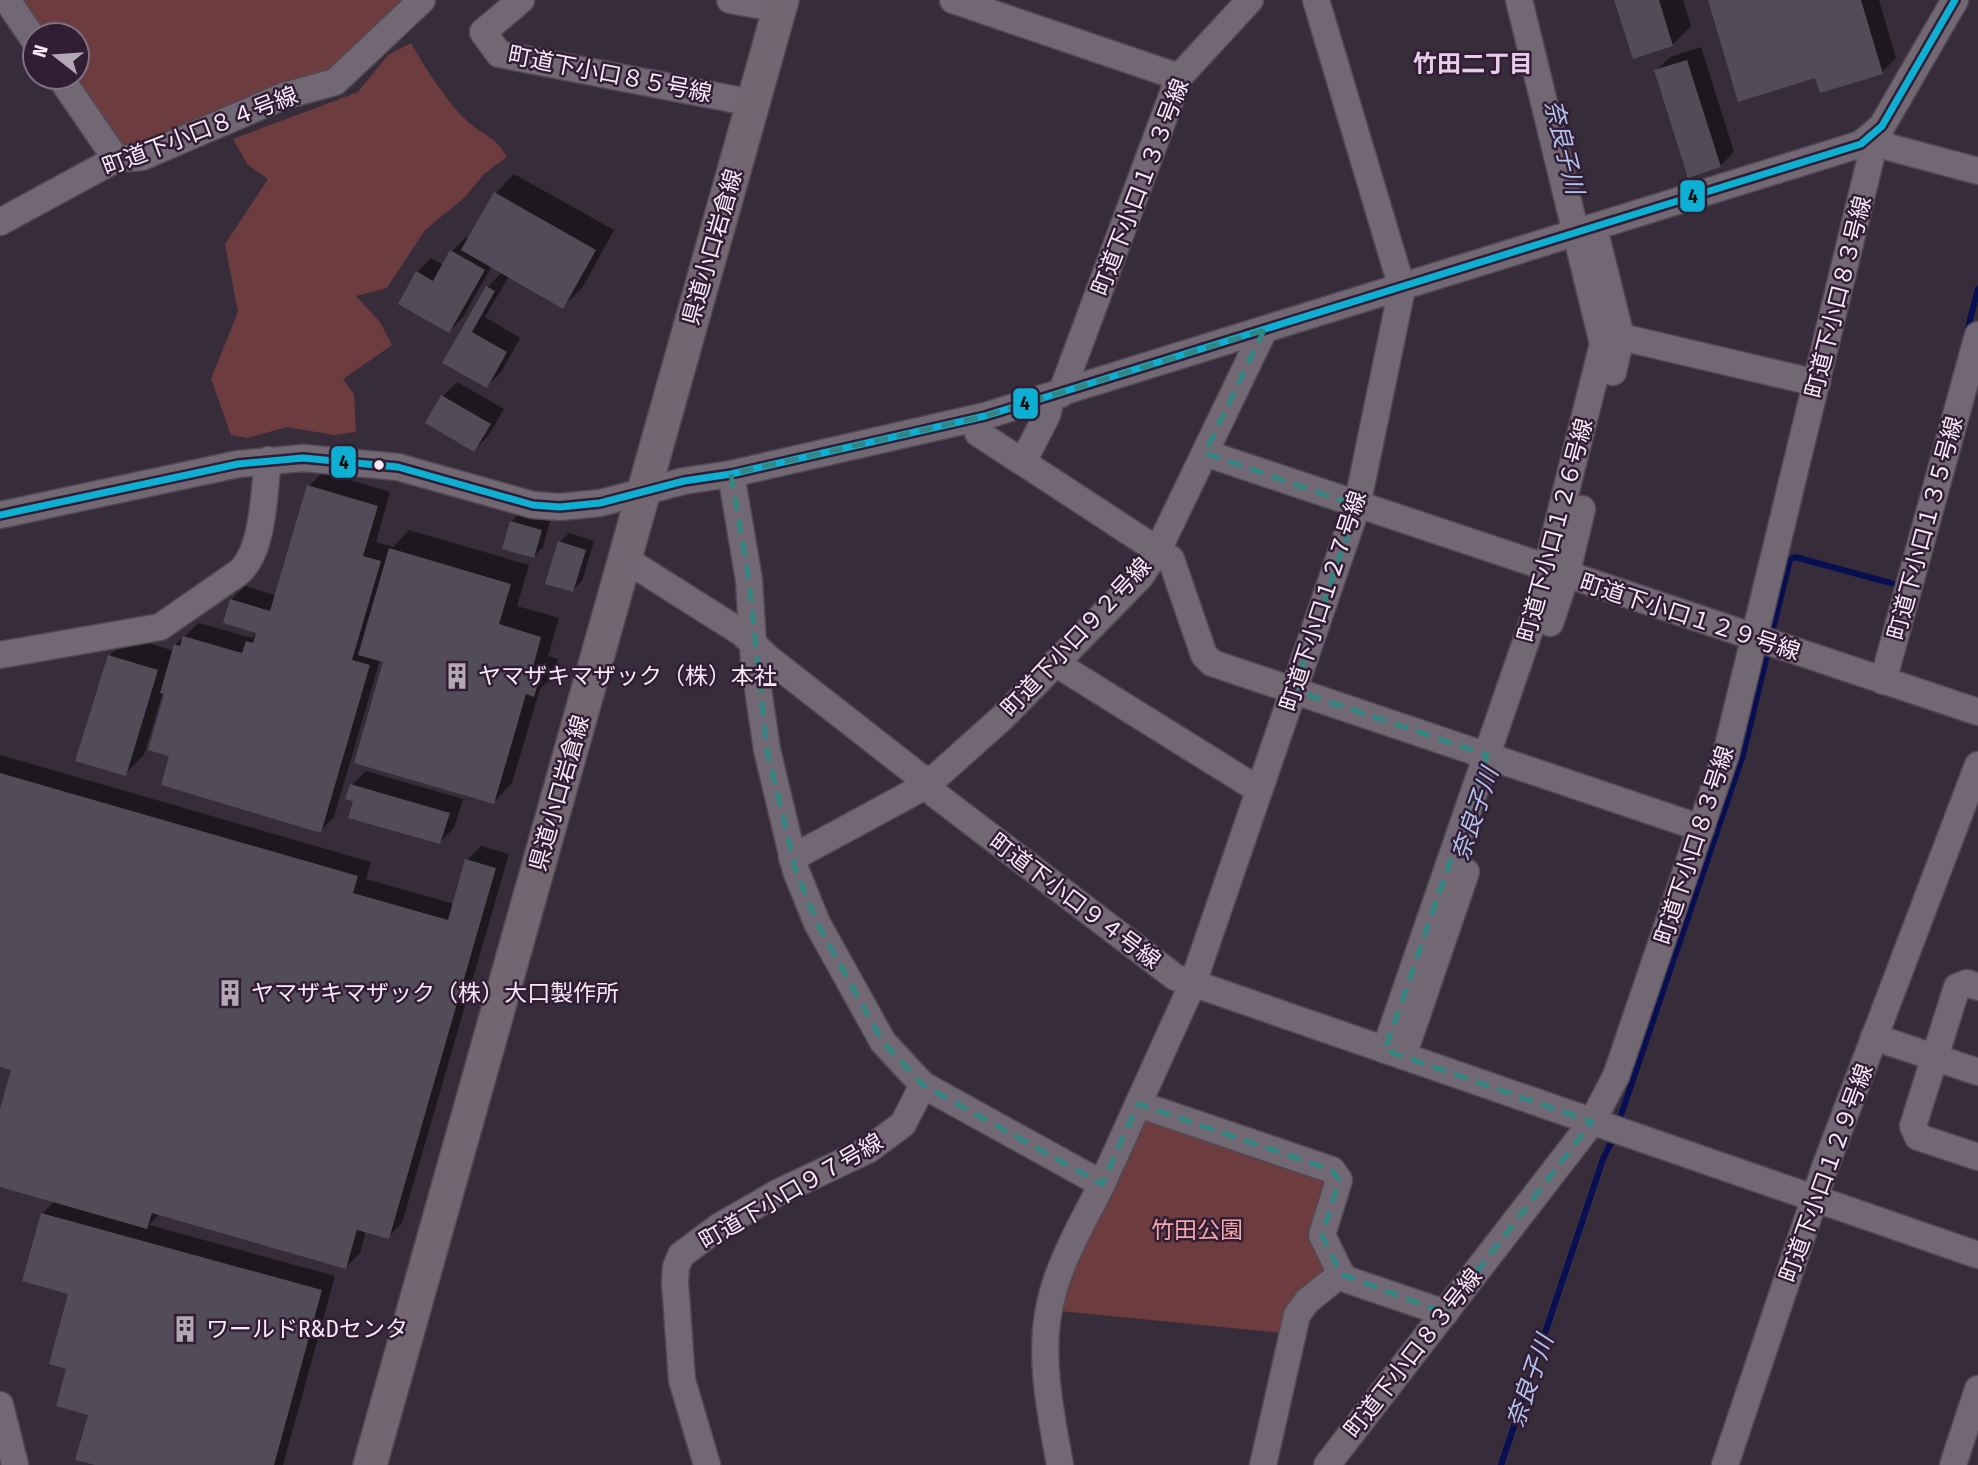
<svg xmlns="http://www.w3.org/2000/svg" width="1978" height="1465" font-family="'Fira Sans Condensed','Noto Sans JP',sans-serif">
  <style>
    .green { fill: #6d3c3f }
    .shadow { fill: #0007 }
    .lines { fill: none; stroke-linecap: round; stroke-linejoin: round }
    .stream { stroke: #070f52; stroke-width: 6 }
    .building { fill: #524c58 }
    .minor-casing { stroke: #524853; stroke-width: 29 }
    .major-casing { stroke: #524853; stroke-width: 36 }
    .minor { stroke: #726873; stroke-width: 26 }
    .major { stroke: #726670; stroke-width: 33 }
    .bus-1-casing { stroke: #311d34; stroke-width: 12 }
    .bus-1 { stroke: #0dafd3; stroke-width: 7 }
    .marked { fill: none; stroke: #328783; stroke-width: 5; stroke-dasharray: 14 9; stroke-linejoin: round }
    .bus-dot { fill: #f7e9f8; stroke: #311d34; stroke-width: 2.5 }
    .labels { text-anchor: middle; stroke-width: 5; stroke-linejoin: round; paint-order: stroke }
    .street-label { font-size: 23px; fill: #f7e9f8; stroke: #311d34 }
    .poi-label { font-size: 23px; fill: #f7e9f8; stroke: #311d34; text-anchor: start }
    .park-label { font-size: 23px; fill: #f7a7a7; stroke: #311d34 }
    .neighbourhood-label { font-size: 24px; font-weight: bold; fill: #e8cdeb; stroke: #311d34 }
    .water-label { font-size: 24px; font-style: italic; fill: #afc3ec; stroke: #311d34 }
    .line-badge { stroke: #311d34; stroke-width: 2.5 }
    .pale-badge-label { font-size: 19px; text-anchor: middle; font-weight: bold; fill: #111 }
  </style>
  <rect width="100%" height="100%" fill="#372c39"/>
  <!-- green -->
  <g class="green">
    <polygon points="19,0 416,0 333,79 141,152 119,146 71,77 77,77 77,35 43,35"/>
    <path d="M411 43C423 65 448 103 466 120 483 136 495 135 507 157L485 173 464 198 425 230 387 288 356 296 380 322 392 345 343 379 354 394 356 432 334 435 287 427 247 438 231 435 211 379 238 312 225 244 268 179 248 165 233 139 358 92 388 55Z"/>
    <polygon points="1143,1118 1328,1176 1330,1265 1283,1333 1060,1311 1067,1286"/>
  </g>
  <!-- shadow -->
  <g class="shadow">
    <polygon points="1616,0 1683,0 1691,26 1672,45"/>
    <polygon points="1709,0 1879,0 1896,58 1882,72 1817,76"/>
    <polygon points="1701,47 1734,152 1720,166 1656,71 1670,57"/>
    <polygon points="514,174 614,230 582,288 563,306 509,276 485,317 520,338 501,372 487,386 445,362 488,287 502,272 492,266 463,317 449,331 417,272 431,258 444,265 452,251 466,237 469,239 496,193"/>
    <polygon points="457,382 504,409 488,436 474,450 427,423 443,396"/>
    <polygon points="323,472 390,492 376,542 393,547 409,530 529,565 517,606 559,618 548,656 558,659 553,676 540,689 512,783 494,802 385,661 380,660 334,817 320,831 172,755 168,686 165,685 144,755 125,774 109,656 128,637 174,651 175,645 199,623 252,638 258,632 231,600 245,586 277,596 309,486"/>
    <polygon points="520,513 550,521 543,547 534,556 511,522"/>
    <polygon points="569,533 594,541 582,581 573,590 560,542"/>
    <polygon points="0,755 371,862 366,879 454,904 467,860 481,846 509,854 402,1223 388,1237 366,1231 360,1253 346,1267 160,1213 149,1225 335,1276 283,1465 102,1465 90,1413 68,1367 70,1292 42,1214 55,1201 0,1185 0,1115 13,1069 0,1065"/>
    <polygon points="366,771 463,799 454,828 440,842 355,800 352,785"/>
    <polygon points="1171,1218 1174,1219 1173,1224 1165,1227"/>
  </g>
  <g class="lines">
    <!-- stream -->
    <g class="stream">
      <polyline points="1966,335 1978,289"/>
      <polyline points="1771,637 1790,560 1795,557 1898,585 1899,582"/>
      <polyline points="1618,1124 1743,755 1769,647"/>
      <polyline points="1501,1465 1603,1159 1615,1134"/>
    </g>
  </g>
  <!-- building -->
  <g class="building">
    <polygon points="1614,0 1659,0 1673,46 1633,59"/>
    <polygon points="1708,0 1861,0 1883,74 1820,93 1815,78 1738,102"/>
    <polygon points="1687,60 1721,167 1688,178 1654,70"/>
    <polygon points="494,192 596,250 563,309 461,250"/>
    <polygon points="450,250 485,270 449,333 398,304 416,271 433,281"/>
    <polygon points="486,286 495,291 472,332 507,352 487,388 442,363"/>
    <polygon points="441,395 491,424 474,452 425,423"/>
    <polygon points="307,485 378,506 363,556 381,561 352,660 370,665 321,833 161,785 169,756 148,750 164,694 160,693 174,644 180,646 183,636 242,653 246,641 253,643 256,633 223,623 230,599 270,611"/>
    <polygon points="510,521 542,530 534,558 502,549"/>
    <polygon points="558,541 586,550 573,592 545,584"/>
    <polygon points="389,548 511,584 499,624 541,637 531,675 540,677 534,697 526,694 494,804 354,763 383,662 358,655"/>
    <polygon points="108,655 158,670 126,776 75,761"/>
    <polygon points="0,773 358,876 353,893 448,920 465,859 496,868 389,1239 357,1230 346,1269 152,1213 147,1229 0,1187 0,1109 11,1070 0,1067"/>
    <polygon points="350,784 450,813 440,844 348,818 353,801 345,799"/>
    <polygon points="41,1213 322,1290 274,1465 95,1465 75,1460 88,1415 56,1406 66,1369 49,1364 68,1294 22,1281"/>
  </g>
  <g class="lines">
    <defs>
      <g id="minor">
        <polyline points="7,0 35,41"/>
        <polyline points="521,0 483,32 499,54 753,103"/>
        <polyline points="730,0 780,9"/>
        <polyline points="953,0 1179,77"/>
        <polyline points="60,77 116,159"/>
        <polyline points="0,222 116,159 142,157 284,96 335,82 422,0"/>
        <polyline points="1597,240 1621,337 1613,372"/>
        <polyline points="1621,337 1817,383"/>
        <polyline points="1061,394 1179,77 1250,0"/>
        <polyline points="975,419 978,433 1171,559 1204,655 1212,663 1701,828"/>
        <polyline points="1205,453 1978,712"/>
        <polyline points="1023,462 1047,415 1052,396"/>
        <path d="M731 474 749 580 754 661 767 750 796 871 817 923 883 1042 923 1085 1102 1184C1082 1224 1057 1265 1049 1309 1039 1359 1051 1415 1060 1465"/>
        <polyline points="0,515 238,464 303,458 398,467 533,505 560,507 600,503 684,481 731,474 985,416 1861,144 1882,126 1955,0"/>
        <polyline points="625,559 742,633 768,658 919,776 936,795 1175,977 1978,1255"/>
        <polyline points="1550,623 1566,576 1582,509"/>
        <path d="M0 655 160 627 238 573C264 553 264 490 268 460"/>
        <polyline points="1055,663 1259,790"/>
        <polyline points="1883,681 1978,335"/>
        <polyline points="792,858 927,785 1003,717 1140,577 1158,550 1264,330"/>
        <polyline points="1978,987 1967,983 1957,987 1913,1126 1918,1137 1978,1157"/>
        <polyline points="1874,1037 1978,1072"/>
        <polyline points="1385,1050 1534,618 1603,344 1519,0"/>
        <polyline points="1403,1056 1466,872"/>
        <polyline points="1138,1104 1332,1170 1339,1180 1322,1235 1341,1274 1348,1280 1445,1313"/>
        <polyline points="1102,1184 1193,983 1357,506 1402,288 1316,0"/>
        <polyline points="0,1405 15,1465"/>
        <polyline points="707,1465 682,1380 675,1282 676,1267 681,1255 720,1226 779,1192 868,1150 903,1124 923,1085"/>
        <polyline points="1263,1465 1297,1315 1307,1301 1341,1274"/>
        <polyline points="1327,1465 1592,1122 1616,1076 1726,754 1871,157 1869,139 1892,148 1978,171"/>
        <polyline points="1725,1465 1825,1167 1978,765"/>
        <polyline points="1953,1465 1978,1389"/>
      </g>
      <polyline id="major" points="370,1465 782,0"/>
    </defs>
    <!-- minor casing -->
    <use href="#minor" class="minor-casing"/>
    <!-- major casing -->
    <use href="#major" class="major-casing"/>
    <!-- minor -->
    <use href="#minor" class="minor"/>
    <!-- major -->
    <use href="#major" class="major"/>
    <defs>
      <polyline id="bus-1" points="0,515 238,464 303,458 398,467 533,505 560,507 600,503 684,481 731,474 985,416 1861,144 1882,126 1955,0"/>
    </defs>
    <!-- bus-1 casing -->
    <use href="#bus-1" class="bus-1-casing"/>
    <!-- bus-1 -->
    <use href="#bus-1" class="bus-1"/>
  </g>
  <!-- marked area -->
  <path class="marked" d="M1264 330 1205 453 1357 506 1294 690 1487 755 1385 1050 1592 1122 1445 1313 1341 1274 1322 1235 1339 1180 1332 1170 1138 1104 1102 1184 923 1085 883 1042 817 923 796 871 767 750 749 580 731 474 985 416Z"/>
  <!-- icons -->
  <defs>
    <symbol id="building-bare" viewBox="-9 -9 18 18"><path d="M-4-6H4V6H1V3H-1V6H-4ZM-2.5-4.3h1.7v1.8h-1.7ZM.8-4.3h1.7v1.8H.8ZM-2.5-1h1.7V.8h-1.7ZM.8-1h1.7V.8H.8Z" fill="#b4a7b5" stroke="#311d34" stroke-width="2.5" paint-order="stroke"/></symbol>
  </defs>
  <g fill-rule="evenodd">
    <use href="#building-bare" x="438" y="657" width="38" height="38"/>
    <use href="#building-bare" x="211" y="974" width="38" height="38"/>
    <use href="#building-bare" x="166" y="1310" width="38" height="38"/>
  </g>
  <!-- markers -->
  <circle class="bus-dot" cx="379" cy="465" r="6"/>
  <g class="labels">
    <!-- street labels -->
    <g class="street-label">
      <text transform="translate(610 74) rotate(11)" y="8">町道下小口８５号線</text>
      <text transform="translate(200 131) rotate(-21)" y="8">町道下小口８４号線</text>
      <text transform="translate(1140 187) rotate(-69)" y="8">町道下小口１３３号線</text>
      <text transform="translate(712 247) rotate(-74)" y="8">県道小口岩倉線</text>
      <text transform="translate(1838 297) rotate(-76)" y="8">町道下小口８３号線</text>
      <text transform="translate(1925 528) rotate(-75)" y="8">町道下小口１３５号線</text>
      <text transform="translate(1555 530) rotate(-75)" y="8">町道下小口１２６号線</text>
      <text transform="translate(1323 601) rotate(-72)" y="8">町道下小口１２７号線</text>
      <text transform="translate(1690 617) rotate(18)" y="8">町道下小口１２９号線</text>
      <text transform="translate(1076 637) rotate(-47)" y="8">町道下小口９２号線</text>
      <text transform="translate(559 793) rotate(-74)" y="8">県道小口岩倉線</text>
      <text transform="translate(1694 845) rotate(-72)" y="8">町道下小口８３号線</text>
      <text transform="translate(1075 901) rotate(37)" y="8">町道下小口９４号線</text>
      <text transform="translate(1826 1173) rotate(-70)" y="8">町道下小口１２９号線</text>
      <text transform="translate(791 1191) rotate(-30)" y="8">町道下小口９７号線</text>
      <text transform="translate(1413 1353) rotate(-52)" y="8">町道下小口８３号線</text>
    </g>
    <!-- poi labels -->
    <g class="poi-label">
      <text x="478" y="684">ヤマザキマザック（株）本社</text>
      <text x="251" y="1001">ヤマザキマザック（株）大口製作所</text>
      <text x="206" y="1337">ワールドR&amp;Dセンタ</text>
    </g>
    <!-- park labels -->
    <g class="park-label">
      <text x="1197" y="1238">竹田公園</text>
    </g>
    <!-- neighbourhood labels -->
    <g class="neighbourhood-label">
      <text x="1473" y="72">竹田二丁目</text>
    </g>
    <!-- water labels -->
    <g class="water-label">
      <text transform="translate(1564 147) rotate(76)" y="8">奈良子川</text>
      <text transform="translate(1475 814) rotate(-71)" y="8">奈良子川</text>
      <text transform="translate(1530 1381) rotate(-71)" y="8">奈良子川</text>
    </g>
  </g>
  <g class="line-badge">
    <rect x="1679" y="179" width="27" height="34" rx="7" fill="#0dafd3"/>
    <rect x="1012" y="387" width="27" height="33" rx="7" fill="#0dafd3"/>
    <rect x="330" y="445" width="27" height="34" rx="7" fill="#0dafd3"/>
  </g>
  <g class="pale-badge-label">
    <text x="1693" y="203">4</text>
    <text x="1025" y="410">4</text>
    <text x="344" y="469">4</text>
  </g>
  <!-- north arrow -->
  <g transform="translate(56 56) rotate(287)"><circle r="33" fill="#311d34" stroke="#806f82" stroke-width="2"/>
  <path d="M0-5L12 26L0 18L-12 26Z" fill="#b4a7b5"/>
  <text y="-10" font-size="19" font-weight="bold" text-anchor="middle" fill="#f7e9f8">N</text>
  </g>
</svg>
